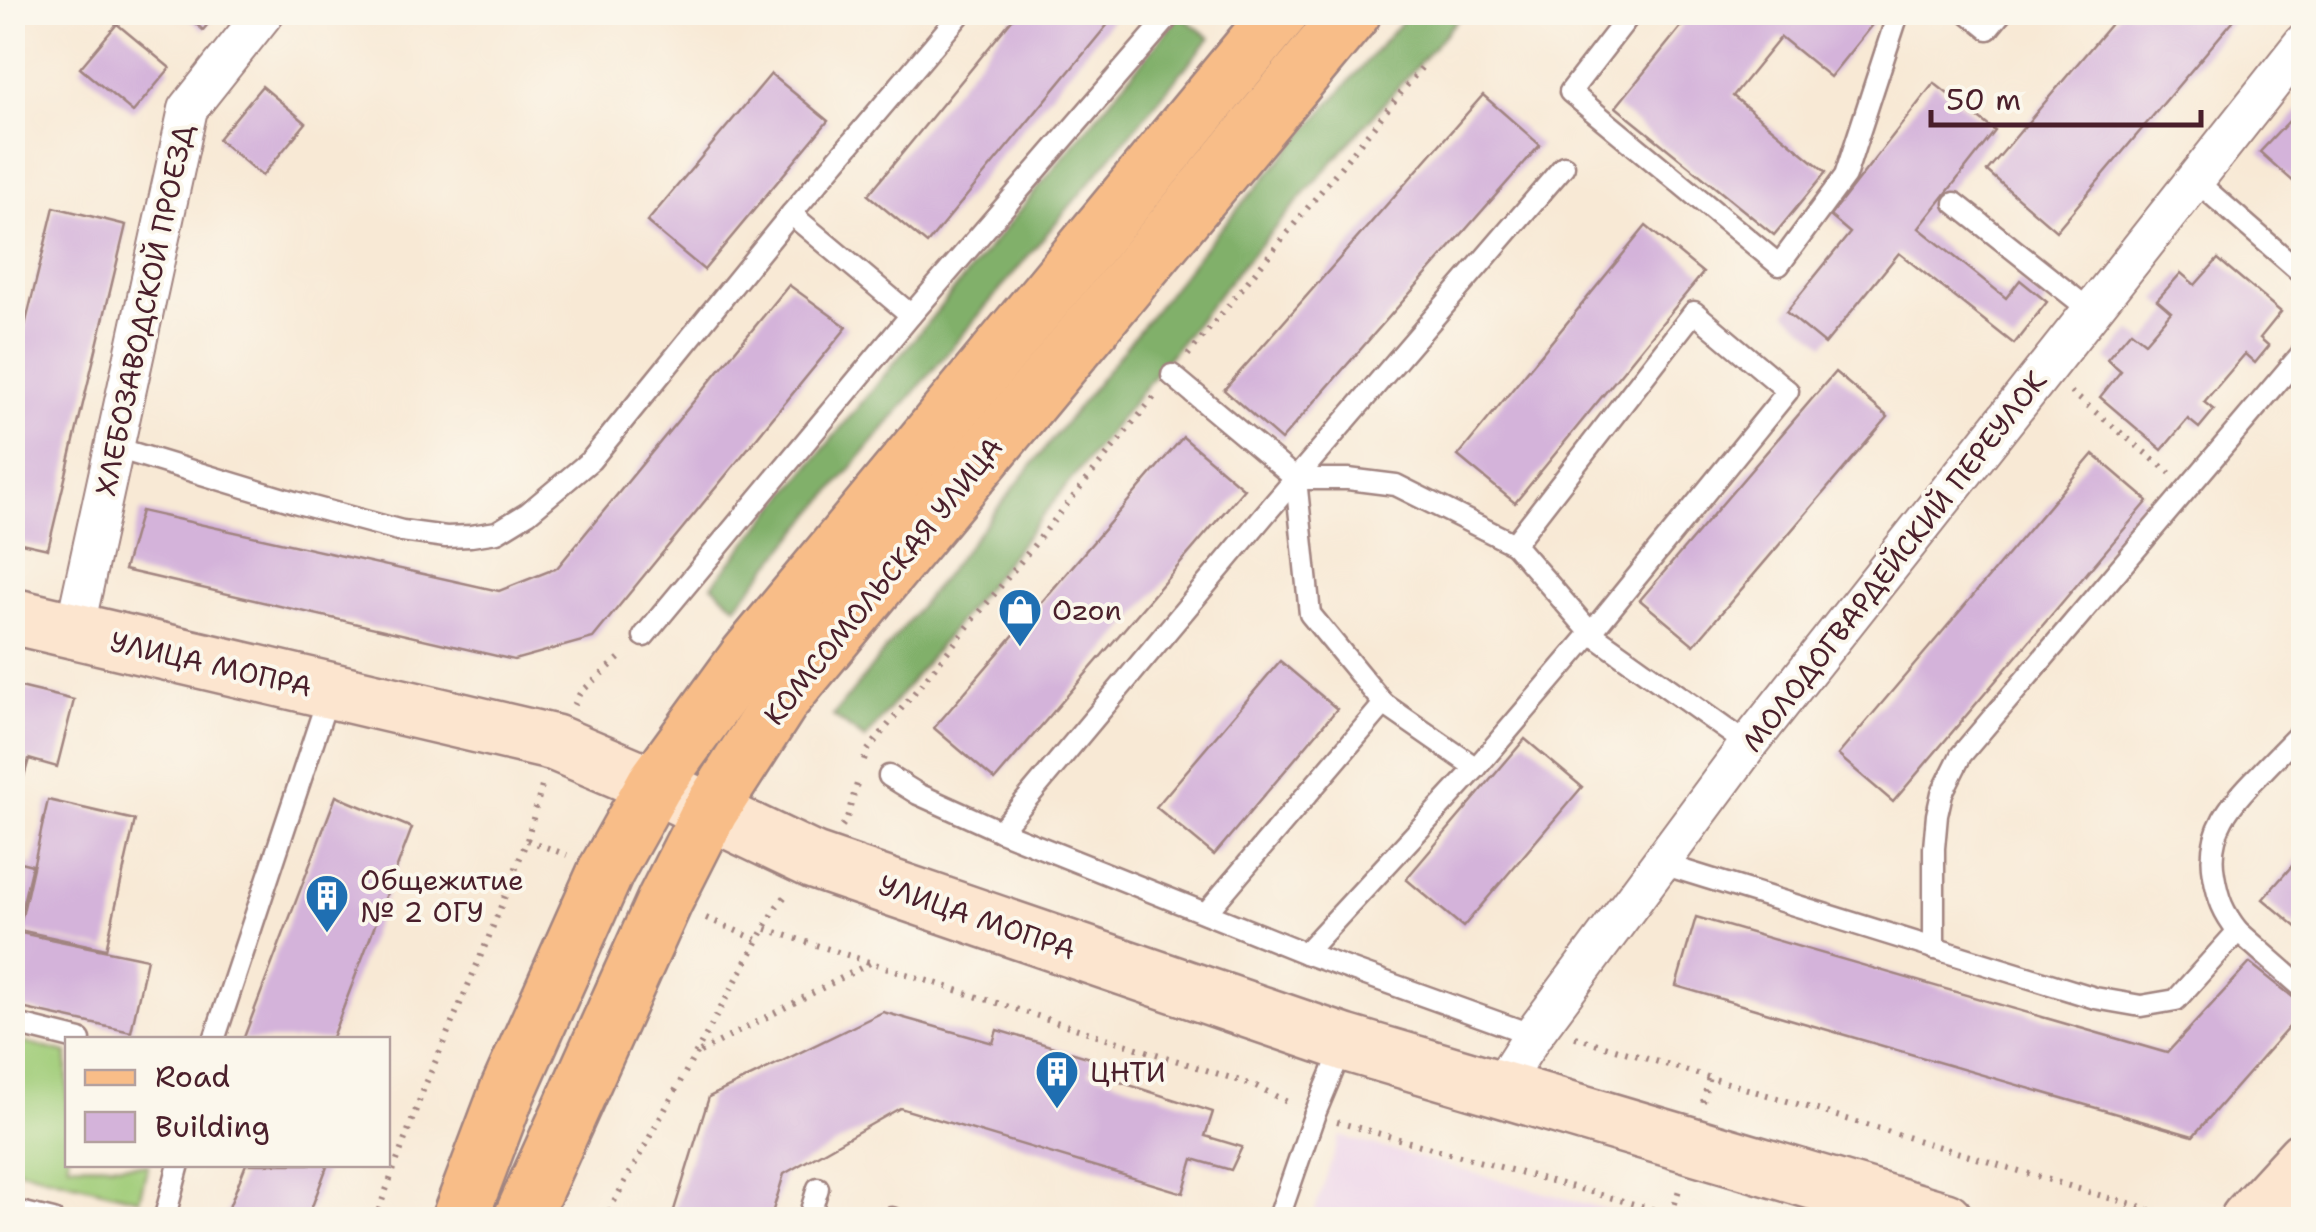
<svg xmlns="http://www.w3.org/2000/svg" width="2316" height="1232" font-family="'Shantell Sans',sans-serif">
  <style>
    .built { fill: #ecd1ea }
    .green { fill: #a2cd7a; stroke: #767652; stroke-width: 2.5 }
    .forest { fill: #81b06a; stroke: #66684a; stroke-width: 2.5 }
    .building { fill: #d4b3da }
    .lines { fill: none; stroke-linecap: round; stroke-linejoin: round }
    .lane-casing { stroke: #a18480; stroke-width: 25 }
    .street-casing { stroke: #a18480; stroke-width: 42 }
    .secondary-casing { stroke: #a18480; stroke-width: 60 }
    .primary-casing { stroke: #a18480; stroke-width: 60 }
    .path { stroke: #a18480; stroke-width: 6; stroke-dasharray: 2.5 8; stroke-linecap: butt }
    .lane { stroke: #fff; stroke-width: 20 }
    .street { stroke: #fff; stroke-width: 38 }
    .secondary { stroke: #fce5cf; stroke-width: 55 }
    .primary { stroke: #f8bd88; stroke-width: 55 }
    .labels { text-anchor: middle; stroke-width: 8; stroke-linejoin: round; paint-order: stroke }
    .street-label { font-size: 28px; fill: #4a1f2b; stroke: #fbf7ec }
    .poi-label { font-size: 28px; fill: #4a1f2b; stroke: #fbf7ec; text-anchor: start }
  </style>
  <rect width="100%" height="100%" fill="#fbf7ec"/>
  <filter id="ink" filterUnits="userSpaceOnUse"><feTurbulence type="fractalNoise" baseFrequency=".01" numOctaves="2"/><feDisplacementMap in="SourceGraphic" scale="20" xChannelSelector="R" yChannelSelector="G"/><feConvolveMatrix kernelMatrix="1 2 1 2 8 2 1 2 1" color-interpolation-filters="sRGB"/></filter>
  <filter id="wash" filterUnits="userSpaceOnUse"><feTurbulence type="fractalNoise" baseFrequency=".0048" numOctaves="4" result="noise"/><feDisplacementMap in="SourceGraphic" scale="40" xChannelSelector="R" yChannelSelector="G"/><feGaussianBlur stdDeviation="2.25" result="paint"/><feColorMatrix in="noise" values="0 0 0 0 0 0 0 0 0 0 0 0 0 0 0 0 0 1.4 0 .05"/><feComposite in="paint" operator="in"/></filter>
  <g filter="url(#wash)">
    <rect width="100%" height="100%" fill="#f8e9d5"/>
    <!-- built -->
    <polygon class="built" points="1340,1136 1640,1219 1312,1219"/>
    <!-- green -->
    <polygon class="green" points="13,1040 67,1053 68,1164 148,1165 139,1199 13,1168"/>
    <!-- forest -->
    <g class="forest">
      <polygon points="1409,13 1463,13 1238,270 865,739 833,716 1208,243"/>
      <polygon points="1180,15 1210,38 736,606 712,585"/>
    </g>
    <g id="blocks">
      <!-- building -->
      <g class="building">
        <polygon points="182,12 218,12 203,30"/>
        <polygon points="1018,12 1118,12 927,244 868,195"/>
        <polygon points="1693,12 1864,12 1875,21 1830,77 1781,37 1733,96 1826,172 1774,235 1616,107"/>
        <polygon points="2121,12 2234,12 2237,16 2056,231 1987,171"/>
        <polygon points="117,24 170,68 133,112 80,68"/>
        <polygon points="771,74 828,121 704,270 647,222"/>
        <polygon points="1934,83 1995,131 1919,228 2006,298 2020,280 2047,302 2014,344 1899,253 1825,344 1786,312 1850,233 1830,216"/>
        <polygon points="262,86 306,123 262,176 218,139"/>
        <polygon points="1483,95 1540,145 1281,440 1224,390"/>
        <polygon points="2304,105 2304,191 2260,152"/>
        <polygon points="54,207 126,225 48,549 12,541 12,379"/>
        <polygon points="1646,226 1703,273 1515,503 1458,456"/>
        <polygon points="2218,259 2281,312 2260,338 2269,346 2255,363 2245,354 2204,402 2214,410 2199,428 2188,419 2162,450 2100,397 2121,371 2107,359 2131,331 2145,342 2171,312 2157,300 2181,273 2195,285"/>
        <polygon points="789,285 847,327 593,638 514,660 124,570 141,511 499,591 557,568"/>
        <polygon points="1835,372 1888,417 1694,645 1640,600"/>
        <polygon points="1183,437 1244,489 995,780 934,728"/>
        <polygon points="2093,454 2148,501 1893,802 1838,755"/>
        <polygon points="1280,661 1337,709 1214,855 1156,807"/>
        <polygon points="12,685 74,700 57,767 29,759 23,780 12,778"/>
        <polygon points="1525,739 1582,787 1463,927 1406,879"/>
        <polygon points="336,796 412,828 331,1040 243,1040"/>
        <polygon points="48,800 135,820 106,949 19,930"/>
        <polygon points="2304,852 2304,933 2263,899"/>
        <polygon points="12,860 32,865 16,932 147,959 131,1032 12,1006"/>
        <polygon points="1696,917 2167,1053 2250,963 2304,1006 2304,1010 2193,1136 1676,986"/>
        <polygon points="883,1012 993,1043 997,1030 1094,1059 1089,1072 1213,1112 1205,1136 1242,1147 1231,1170 1193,1159 1183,1193 900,1108 784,1174 770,1220 671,1220 709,1097"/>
        <polygon points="246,1164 328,1164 307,1220 224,1220"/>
      </g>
    </g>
  </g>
  <g filter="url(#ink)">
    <use href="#blocks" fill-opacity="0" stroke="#a18480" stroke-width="2.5"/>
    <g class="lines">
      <defs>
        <g id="lane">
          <polyline points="1632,12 1570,92 1779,265 1845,176 1896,20 1887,12"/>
          <polyline points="1967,12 1988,29 2002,12"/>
          <polyline points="2195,180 2304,275"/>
          <polyline points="1955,203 2091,311"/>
          <polyline points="791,214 962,12"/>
          <polyline points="1172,375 1296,479 1348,479 1396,485 1514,544 1591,633 1748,745"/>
          <polyline points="113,447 294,502 402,531 446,537 471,536 497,532 528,513 591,460 791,214 911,315"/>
          <polyline points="1296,479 1310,614 1384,704 1476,768"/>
          <polyline points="644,636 911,315 1173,12"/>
          <polyline points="889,776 918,794 1000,831 1305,953 1533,1035"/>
          <polyline points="1000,831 1266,513 1564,166"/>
          <path d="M1659 863 2095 998 2141 1006 2176 1000 2238 931C2223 912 2218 899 2214 875 2206 831 2231 803 2260 774 2274 759 2289 744 2304 729"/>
          <polyline points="1206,913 1384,704"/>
          <polyline points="2238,931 2304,989"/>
          <polyline points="1934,949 1934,848 1937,815 1942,793 1961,755 2304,351"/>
          <polyline points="1305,953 1476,768 1591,633 1788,391 1694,312 1514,544"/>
          <polyline points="12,1023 80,1040"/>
          <polyline points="214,1040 329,694"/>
          <polyline points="12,1210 53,1220"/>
          <polyline points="892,1218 898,1220"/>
          <polyline points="164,1220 179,1164"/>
          <polyline points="808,1220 818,1188"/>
          <polyline points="1278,1220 1314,1116 1344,1044"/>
        </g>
        <g id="street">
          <polyline points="74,631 188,109 265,12"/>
          <polyline points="1498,1090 1533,1035 1748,745 2304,42"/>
        </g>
        <g id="secondary">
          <polyline points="12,616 555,743 654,785 814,861 1345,1043 1945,1220"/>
          <polyline points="2248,1220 2304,1159"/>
        </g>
        <g id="primary">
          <polyline points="459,1220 507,1093 606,871 654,785 748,656 1281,12"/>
          <polyline points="521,1220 665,900 710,811 782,699 1353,12"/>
        </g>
      </defs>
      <!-- lane casing -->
      <use href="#lane" class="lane-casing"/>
      <!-- street casing -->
      <use href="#street" class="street-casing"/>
      <!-- secondary casing -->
      <use href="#secondary" class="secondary-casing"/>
      <!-- primary casing -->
      <use href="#primary" class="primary-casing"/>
      <!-- path -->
      <g class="path">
        <polyline points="1188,355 1426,62"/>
        <polyline points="2071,392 2170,473"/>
        <polyline points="574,705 580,693 624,654"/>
        <polyline points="864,760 867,751 1155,396"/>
        <polyline points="842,826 846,821 859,777"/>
        <polyline points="527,840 567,855"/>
        <polyline points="706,918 760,941"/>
        <polyline points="766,929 1256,1086 1293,1105"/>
        <polyline points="1575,1037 2182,1220"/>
        <polyline points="700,1052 870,963"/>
        <polyline points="1703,1102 1709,1077"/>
        <polyline points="1337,1122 1692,1220"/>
        <polyline points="1672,1214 1680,1186"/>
        <polyline points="375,1220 424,1088 488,939 527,840 542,786"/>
        <polyline points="604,1220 777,906 787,894"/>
      </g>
      <!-- lane -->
      <use href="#lane" class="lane"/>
      <!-- street -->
      <use href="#street" class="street"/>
      <!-- secondary -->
      <use href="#secondary" class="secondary"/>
      <!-- primary -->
      <use href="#primary" class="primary"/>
    </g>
  </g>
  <!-- icons -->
  <defs>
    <symbol id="shop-pin" viewBox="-11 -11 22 30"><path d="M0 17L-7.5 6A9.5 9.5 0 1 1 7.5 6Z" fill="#1f6fb2" stroke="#fbf7ec"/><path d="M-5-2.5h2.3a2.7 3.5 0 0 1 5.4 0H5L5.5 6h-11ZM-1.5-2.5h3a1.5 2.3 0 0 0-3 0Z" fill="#fff"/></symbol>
    <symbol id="building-pin" viewBox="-11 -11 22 30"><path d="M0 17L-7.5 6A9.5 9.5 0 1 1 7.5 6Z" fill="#1f6fb2" stroke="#fbf7ec"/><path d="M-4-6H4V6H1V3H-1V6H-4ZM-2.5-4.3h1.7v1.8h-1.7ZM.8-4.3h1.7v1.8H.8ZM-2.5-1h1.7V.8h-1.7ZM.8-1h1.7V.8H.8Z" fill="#fff"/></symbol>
  </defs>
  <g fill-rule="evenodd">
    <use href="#shop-pin" x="995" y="585" width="50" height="68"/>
    <use href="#building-pin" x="302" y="871" width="50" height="68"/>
    <use href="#building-pin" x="1032" y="1047" width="50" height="68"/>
  </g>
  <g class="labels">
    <!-- street labels -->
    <g class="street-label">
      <text transform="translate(144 310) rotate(-78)" y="10">ХЛЕБОЗАВОДСКОЙ ПРОЕЗД</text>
      <text transform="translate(1894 561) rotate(-52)" y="10">МОЛОДОГВАРДЕЙСКИЙ ПЕРЕУЛОК</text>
      <text transform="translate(883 581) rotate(-51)" y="10">КОМСОМОЛЬСКАЯ УЛИЦА</text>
      <text transform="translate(211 664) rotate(13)" y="10">УЛИЦА МОПРА</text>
      <text transform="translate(977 917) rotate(19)" y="10">УЛИЦА МОПРА</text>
    </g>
    <!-- poi labels -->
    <g class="poi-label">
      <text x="1052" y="620">Ozon</text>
      <text x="360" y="890">Общежитие<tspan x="360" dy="32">№ 2 ОГУ</tspan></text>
      <text x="1090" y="1082">ЦНТИ</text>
    </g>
  </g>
  <!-- margin -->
  <rect width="2316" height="1232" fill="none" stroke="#fbf7ec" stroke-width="50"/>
  <!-- legend -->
  <rect x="65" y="1037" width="325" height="130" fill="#fbf7ec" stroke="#b4a19f" stroke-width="2.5"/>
  <rect x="85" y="1070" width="50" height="15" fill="#f8bd88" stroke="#b4a19f" stroke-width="2.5"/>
  <text x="155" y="1087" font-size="30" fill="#4a1f2b">Road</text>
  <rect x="85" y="1112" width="50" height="30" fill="#d4b3da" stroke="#b4a19f" stroke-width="2.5"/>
  <text x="155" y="1137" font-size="30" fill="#4a1f2b">Building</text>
  <!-- scale -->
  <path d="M1931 110v15h270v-15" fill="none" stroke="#4a1f2b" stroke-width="5"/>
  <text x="1946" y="110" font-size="30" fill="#4a1f2b" stroke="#fbf7ec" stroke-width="8" paint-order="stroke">50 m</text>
</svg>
